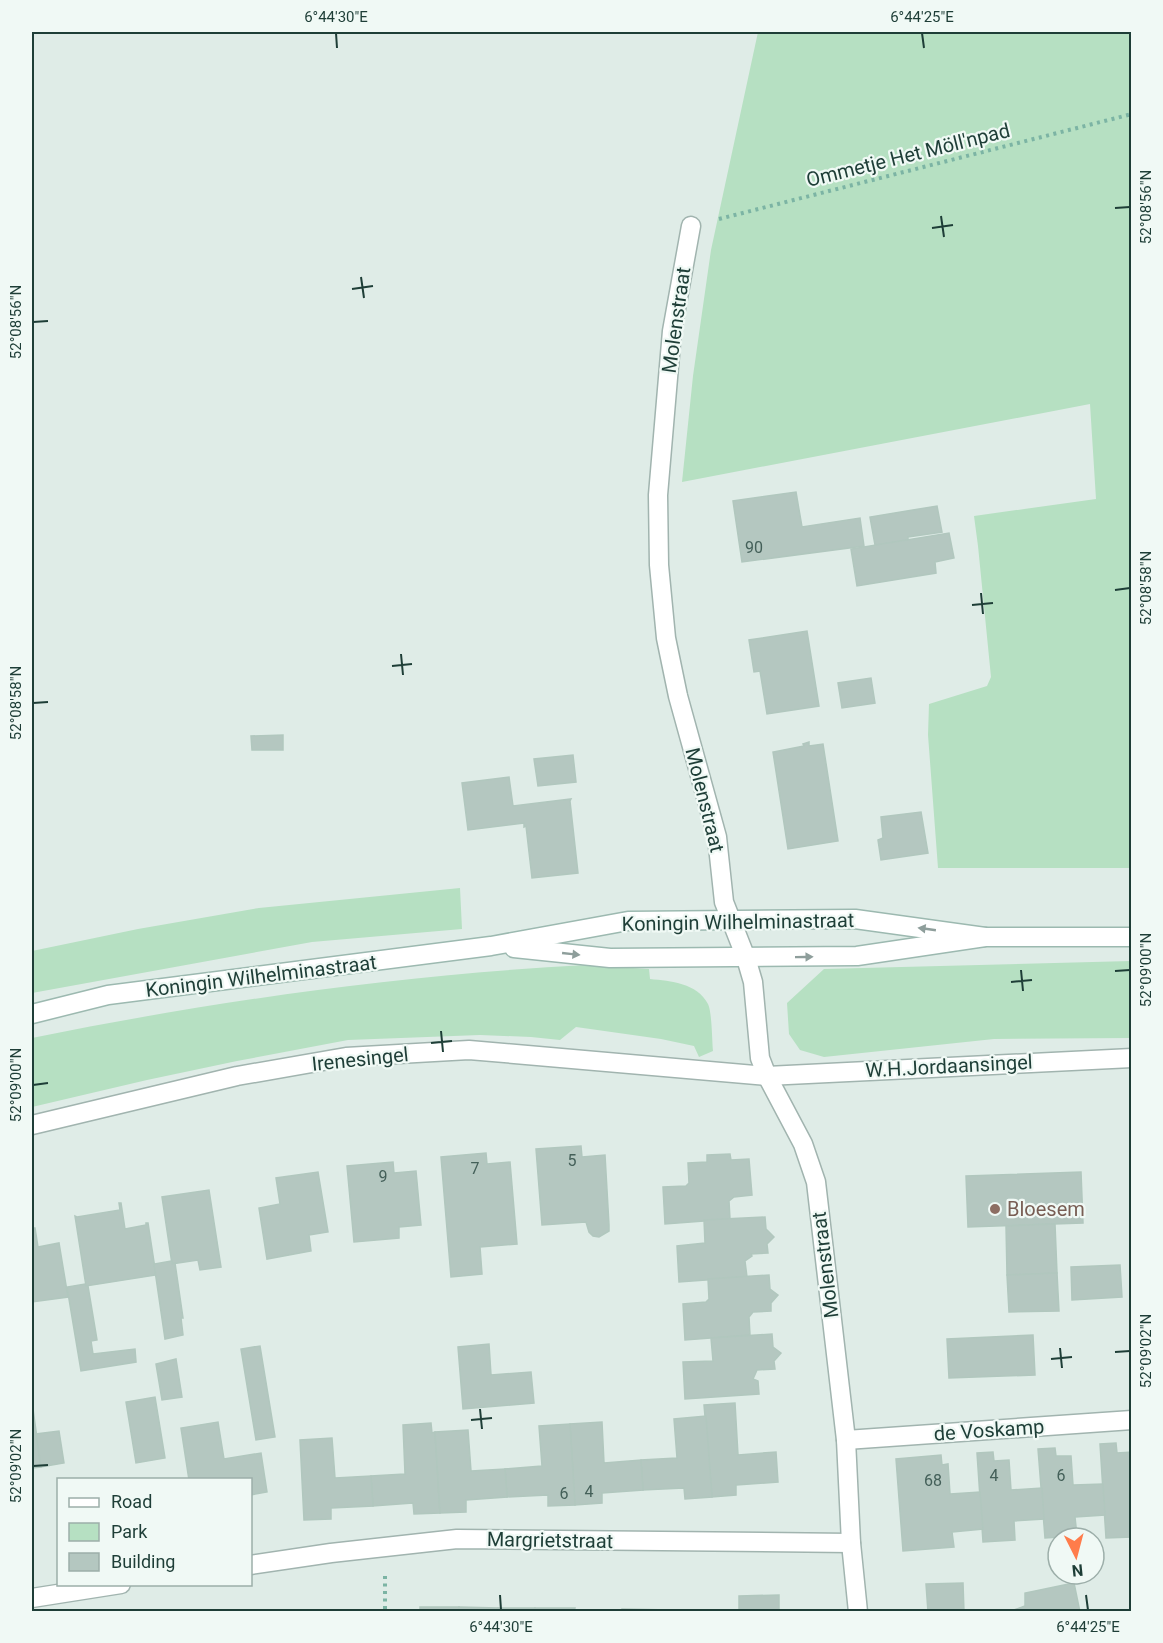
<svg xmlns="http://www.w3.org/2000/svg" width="1163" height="1643" font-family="Roboto,sans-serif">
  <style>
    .green { fill: #b6e0c2 }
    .building { fill: #b4c7c0; stroke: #b1c7be; stroke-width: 1.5 }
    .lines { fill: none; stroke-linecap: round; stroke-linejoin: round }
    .minor-casing { stroke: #a1b4af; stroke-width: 21 }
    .secondary-casing { stroke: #9cb9b0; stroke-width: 21 }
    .path { stroke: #7cb4a4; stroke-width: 4; stroke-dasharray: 3 4.5; stroke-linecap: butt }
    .minor { stroke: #fff; stroke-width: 18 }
    .secondary { stroke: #fff; stroke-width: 18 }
    .oneway { fill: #8e9e9b }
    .ticks { fill: none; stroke: #1e3e37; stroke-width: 2 }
    .education-dot { fill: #8d6e63; stroke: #f0f9f5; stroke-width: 2 }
    .labels { text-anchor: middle; stroke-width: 4.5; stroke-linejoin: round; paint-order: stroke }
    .number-label { font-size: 16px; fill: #446059 }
    .street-label { font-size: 20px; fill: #1e3e37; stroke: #f0f9f5 }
    .education-label { font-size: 20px; fill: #785e54; stroke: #f0f9f5; text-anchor: start }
    .neatline { fill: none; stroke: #1e3e37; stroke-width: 2 }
    .ticks-label { font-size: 15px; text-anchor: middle; fill: #1e3e37 }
  </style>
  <rect width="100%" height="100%" fill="#dfece7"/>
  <!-- green -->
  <g class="green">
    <polygon points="758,32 1131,32 1131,868 938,868 928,735 929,704 987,686 991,677 978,546 974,516 1096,499 1090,404 682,482 693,376 711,250"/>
    <polygon points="460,888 462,929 312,942 32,993 32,951 138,929 259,908"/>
    <polygon points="1131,961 1131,1038 994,1039 824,1057 800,1050 789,1034 787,1003 824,969"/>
    <path d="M586 965 649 969 650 979C671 981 697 983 708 1004 712 1012 712 1041 713 1051L699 1057 694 1046 661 1039 576 1027 560 1040 531 1037 480 1035 348 1040 237 1061 147 1080 32 1107V1038C214 1001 400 975 586 965Z"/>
  </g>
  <!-- building -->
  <g class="building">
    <polygon points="796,492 802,527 860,518 864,546 742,562 733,501"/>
    <polygon points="937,506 942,532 908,537 908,540 875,545 870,517"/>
    <polygon points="949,533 954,558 935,562 936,573 857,586 851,549"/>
    <polygon points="807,631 819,706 767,714 760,671 754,672 749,640"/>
    <polygon points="871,678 875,703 842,708 838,683"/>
    <polygon points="283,735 283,750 252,750 251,736"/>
    <polygon points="809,742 809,746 823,744 838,841 788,849 773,752 804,746 803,744"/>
    <polygon points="573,755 576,782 538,786 534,759"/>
    <polygon points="509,777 513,806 571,799 570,801 578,873 532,878 526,826 524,827 524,823 468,830 462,783"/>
    <polygon points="921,812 928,853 881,860 878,840 883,838 881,817"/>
    <polygon points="581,1146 582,1157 605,1155 609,1225 609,1231 599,1237 593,1236 589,1232 586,1222 542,1225 536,1149"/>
    <polygon points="486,1153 487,1164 510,1162 517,1244 480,1247 482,1274 451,1277 441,1157"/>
    <polygon points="730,1154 731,1160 749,1159 752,1195 734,1197 729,1201 730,1219 665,1224 663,1187 686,1186 689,1183 688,1163 707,1162 707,1155"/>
    <polygon points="393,1162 394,1173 416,1171 421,1225 399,1227 399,1238 354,1242 347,1166"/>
    <polygon points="318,1172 328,1232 309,1235 311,1251 267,1259 259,1208 280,1204 276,1178"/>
    <polygon points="1081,1172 1083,1223 968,1227 966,1176"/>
    <polygon points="209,1190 221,1267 200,1270 198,1260 172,1264 162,1197"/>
    <polygon points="119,1203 121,1203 125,1229 146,1225 146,1223 148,1223 156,1275 86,1286 75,1216 77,1217 120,1210"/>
    <polygon points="765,1217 766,1229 774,1237 767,1244 768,1253 751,1254 752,1256 745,1261 747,1277 679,1282 677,1246 705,1243 704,1220"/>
    <polygon points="1055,1224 1057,1273 1007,1275 1006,1226"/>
    <polygon points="33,1228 35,1228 38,1247 59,1243 68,1297 32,1302"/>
    <polygon points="172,1261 172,1264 175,1263 183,1318 181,1318 183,1335 165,1339 154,1264"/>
    <polygon points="1120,1265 1122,1297 1072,1300 1071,1267"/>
    <polygon points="1057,1273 1059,1311 1009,1312 1007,1275"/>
    <polygon points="769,1275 770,1289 778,1295 771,1303 771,1311 753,1312 749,1317 750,1335 685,1340 683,1304 706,1302 709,1299 708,1279"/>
    <polygon points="85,1284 86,1286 88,1286 97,1340 91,1341 93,1354 135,1349 136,1362 81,1371 67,1287"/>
    <polygon points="772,1334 773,1347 781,1353 774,1361 775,1369 757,1370 753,1379 758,1381 759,1394 685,1399 683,1362 713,1361 711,1338"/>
    <polygon points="1033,1335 1035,1375 949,1378 947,1339"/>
    <polygon points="489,1344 491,1375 531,1372 534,1403 463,1409 458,1347"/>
    <polygon points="260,1346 275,1437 256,1440 241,1349"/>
    <polygon points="176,1359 182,1397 162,1400 156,1364"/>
    <polygon points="155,1397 165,1458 136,1463 126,1402"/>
    <polygon points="735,1403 738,1455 776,1452 778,1482 736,1485 736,1495 712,1497 704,1405"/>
    <polygon points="33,1409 41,1467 32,1468 32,1410"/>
    <polygon points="706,1416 712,1497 685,1499 684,1488 643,1490 641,1460 677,1458 674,1419"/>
    <polygon points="218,1422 224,1459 261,1453 267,1492 250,1495 250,1480 189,1480 181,1428"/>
    <polygon points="602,1422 604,1463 641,1460 643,1490 602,1493 602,1503 575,1505 570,1424"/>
    <polygon points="431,1423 432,1433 435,1432 440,1513 414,1514 413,1503 373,1506 371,1476 405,1474 403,1425"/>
    <polygon points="570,1424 575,1505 548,1506 548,1495 507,1497 505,1469 542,1466 539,1426"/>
    <polygon points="468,1430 471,1471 505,1469 507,1497 466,1500 466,1512 440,1513 435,1432"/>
    <polygon points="59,1431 64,1463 41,1467 36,1434"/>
    <polygon points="332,1438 335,1478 371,1476 373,1506 331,1508 331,1519 304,1520 300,1440"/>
    <polygon points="1116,1443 1117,1453 1132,1452 1132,1537 1106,1538 1100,1444"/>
    <polygon points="1055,1448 1056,1456 1071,1456 1073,1485 1103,1484 1105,1515 1075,1517 1077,1536 1045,1538 1038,1449"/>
    <polygon points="993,1452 994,1461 1009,1460 1011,1490 1042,1488 1044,1519 1014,1521 1015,1540 983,1542 977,1453"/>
    <polygon points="941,1455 942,1465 948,1464 950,1494 980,1492 983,1529 952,1532 954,1547 903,1551 896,1459"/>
    <polygon points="963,1583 964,1612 928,1612 926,1584"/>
    <polygon points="1074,1583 1080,1612 1008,1612 1025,1606 1025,1593"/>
    <polygon points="779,1595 779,1612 739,1612 739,1596"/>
    <rect x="420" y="1607" width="39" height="5"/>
    <polygon points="459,1607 498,1608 498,1612 459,1612"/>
    <rect x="498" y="1608" width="37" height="4"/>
    <polygon points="535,1608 575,1608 574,1612 535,1612"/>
    <polygon points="622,1609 669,1610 669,1612 622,1612"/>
  </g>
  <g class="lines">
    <defs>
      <g id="minor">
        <polyline points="691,226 672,331 658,495 659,565 666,638 678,696 717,837 724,902 746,958 753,982 760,1058 767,1076 803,1144 816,1182 846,1440 851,1543 858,1612"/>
        <polyline points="32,1125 237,1076 346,1057 469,1050 767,1076 1132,1058"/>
        <polyline points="846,1440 1132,1420"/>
        <polyline points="250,1565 331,1553 457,1539 851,1543"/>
        <polyline points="32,1598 121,1584"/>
      </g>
      <g id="secondary">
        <polyline points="514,948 610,958 857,956 985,937 1132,937"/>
        <polyline points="32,1014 108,995 491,946 628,921 855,919 985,937"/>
      </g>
    </defs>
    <!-- minor casing -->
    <use href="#minor" class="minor-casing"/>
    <!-- secondary casing -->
    <use href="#secondary" class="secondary-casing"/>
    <!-- path -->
    <g class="path">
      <polyline points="719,219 1132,114"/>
      <polyline points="385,1576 385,1612"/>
    </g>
    <!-- minor -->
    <use href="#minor" class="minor"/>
    <!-- secondary -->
    <use href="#secondary" class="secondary"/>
  </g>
  <!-- one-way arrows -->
  <defs><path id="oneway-solid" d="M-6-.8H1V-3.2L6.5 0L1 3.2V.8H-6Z" transform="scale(1.5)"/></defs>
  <g class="oneway">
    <use href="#oneway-solid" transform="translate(927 929) rotate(-172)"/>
    <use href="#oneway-solid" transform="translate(571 954) rotate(6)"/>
    <use href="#oneway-solid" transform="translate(804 957) rotate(-1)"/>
  </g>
  <!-- ticks -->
  <path class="ticks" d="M336 33 337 48M922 33 924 48M1115 208 1130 207M941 216 944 237M932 228 953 225M361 277 364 298M352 289 373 286M33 322 48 321M1115 590 1130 588M981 593 983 614M972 605 993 603M401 654 403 675M392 666 412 664M33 703 48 702M1021 970 1023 991M1115 971 1130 970M1011 982 1032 980M441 1031 443 1052M431 1043 452 1041M33 1085 48 1083M1060 1348 1062 1368M1115 1352 1130 1351M1051 1359 1072 1357M480 1409 482 1429M471 1420 492 1418M33 1466 48 1465M500 1595 501 1610M1086 1595 1088 1610"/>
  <!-- markers -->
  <circle class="education-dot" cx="995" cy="1209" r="6"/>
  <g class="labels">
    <!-- number labels -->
    <g class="number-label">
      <text x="754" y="553">90</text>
      <text x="572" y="1166">5</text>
      <text x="475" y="1174">7</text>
      <text x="383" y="1182">9</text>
      <text x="994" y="1481">4</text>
      <text x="1061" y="1481">6</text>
      <text x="933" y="1486">68</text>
      <text x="589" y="1497">4</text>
      <text x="564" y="1499">6</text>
    </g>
    <!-- street labels -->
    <g class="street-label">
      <text transform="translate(908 155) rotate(-14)" y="7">Ommetje Het Möll'npad</text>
      <text transform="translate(676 320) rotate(-82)" y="7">Molenstraat</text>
      <text transform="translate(705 800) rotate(76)" y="7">Molenstraat</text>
      <text transform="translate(738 922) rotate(-1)" y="7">Koningin Wilhelminastraat</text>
      <text transform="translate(261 976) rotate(-7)" y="7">Koningin Wilhelminastraat</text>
      <text transform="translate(360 1059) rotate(-6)" y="7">Irenesingel</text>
      <text transform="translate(949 1066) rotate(-3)" y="7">W.H.Jordaansingel</text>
      <text transform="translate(825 1265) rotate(-97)" y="7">Molenstraat</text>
      <text transform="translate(989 1430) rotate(-4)" y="7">de Voskamp</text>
      <text transform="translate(550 1540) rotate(1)" y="7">Margrietstraat</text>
    </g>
    <!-- education labels -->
    <g class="education-label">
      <text x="1007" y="1216">Bloesem</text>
    </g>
  </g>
  <!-- border -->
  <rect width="1163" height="1643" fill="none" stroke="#f0f9f5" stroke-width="66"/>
  <!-- legend -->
  <rect x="57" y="1478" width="195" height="108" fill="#f0f9f5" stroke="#9caea9" stroke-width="1.5"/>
  <rect x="69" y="1498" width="30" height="9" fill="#ffffff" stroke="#9caea9" stroke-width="1.5"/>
  <text x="111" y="1508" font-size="18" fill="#1e3e37">Road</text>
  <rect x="69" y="1523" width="30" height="18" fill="#b6e0c2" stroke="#9caea9" stroke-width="1.5"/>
  <text x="111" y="1538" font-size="18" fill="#1e3e37">Park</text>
  <rect x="69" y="1553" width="30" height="18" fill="#b4c7c0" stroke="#9caea9" stroke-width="1.5"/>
  <text x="111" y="1568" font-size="18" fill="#1e3e37">Building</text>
  <!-- north arrow -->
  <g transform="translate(1076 1556) rotate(174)"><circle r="28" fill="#f0f9f5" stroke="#9caea9" stroke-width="1.5"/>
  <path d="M0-4.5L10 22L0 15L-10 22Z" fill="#ff7c4b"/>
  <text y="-9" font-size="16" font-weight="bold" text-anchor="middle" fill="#1e3e37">N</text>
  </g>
  <rect x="33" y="33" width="1097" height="1577" class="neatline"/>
  <g class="ticks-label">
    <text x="336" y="22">6°44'30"E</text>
    <text x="922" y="22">6°44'25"E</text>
    <text transform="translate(1146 207) rotate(-90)" y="5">52°08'56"N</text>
    <text transform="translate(16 322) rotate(-90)" y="5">52°08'56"N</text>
    <text transform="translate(1146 588) rotate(-90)" y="5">52°08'58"N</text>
    <text transform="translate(16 703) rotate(-90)" y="5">52°08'58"N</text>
    <text transform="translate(1146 970) rotate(-90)" y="5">52°09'00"N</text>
    <text transform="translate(16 1085) rotate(-90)" y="5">52°09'00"N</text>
    <text transform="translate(1146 1351) rotate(-90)" y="5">52°09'02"N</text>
    <text transform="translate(16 1466) rotate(-90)" y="5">52°09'02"N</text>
    <text x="501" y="1632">6°44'30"E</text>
    <text x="1088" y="1632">6°44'25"E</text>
  </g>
</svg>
